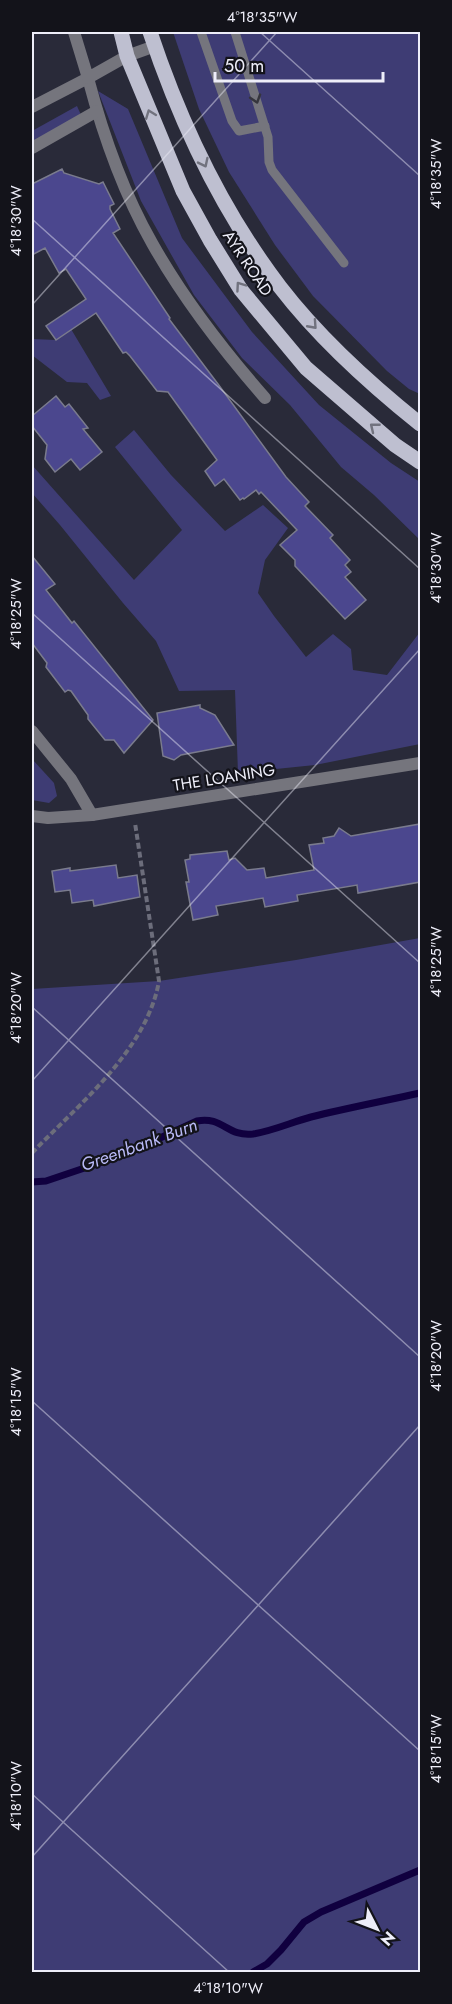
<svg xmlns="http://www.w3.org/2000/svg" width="452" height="2004" font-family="Jost,sans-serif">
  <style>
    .green { fill: #3e3c74 }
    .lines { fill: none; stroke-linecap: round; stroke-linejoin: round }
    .stream { stroke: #10003f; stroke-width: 7 }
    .building { fill: #4b478e; stroke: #7a7b8d; stroke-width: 1.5 }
    .path { stroke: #6c6d7b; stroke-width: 4; stroke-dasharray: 6 3; stroke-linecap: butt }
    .service { stroke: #75757d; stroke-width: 9 }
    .minor { stroke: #75757d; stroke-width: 12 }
    .tertiary { stroke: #75757d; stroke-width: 12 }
    .primary { stroke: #bebfd0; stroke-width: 15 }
    .oneway { stroke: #35353d }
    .oneway2 { stroke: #71727e }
    .ticks { fill: none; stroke: #eeeef9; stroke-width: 1.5; stroke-opacity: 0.45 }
    .labels { text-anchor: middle; stroke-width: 4.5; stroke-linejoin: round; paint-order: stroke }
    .street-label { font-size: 16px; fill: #eeeef9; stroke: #13131a }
    .water-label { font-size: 18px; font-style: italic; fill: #b9baf7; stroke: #13131a }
    .neatline { fill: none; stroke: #eeeef9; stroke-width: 2 }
    .ticks-label { font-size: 15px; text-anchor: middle; fill: #eeeef9 }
  </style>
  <rect width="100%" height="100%" fill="#292a39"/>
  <!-- green -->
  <g class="green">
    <polygon points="173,32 420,32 420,394 409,389 387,371 313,296 275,245 229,172 199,109"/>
    <polygon points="98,91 128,109 182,238 252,332 319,405 391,463 420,482 420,540 374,495 341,467 290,405 242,358 194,295 141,201"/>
    <polygon points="77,106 81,115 32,143 32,131"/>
    <polygon points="71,329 111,396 100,400 87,383 67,382 32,355 32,339 56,340"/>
    <polygon points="134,430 171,475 225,531 263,505 288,528 265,560 258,593 274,616 306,657 333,634 351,649 353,670 387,675 420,632 420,744 315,765 238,773 235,690 179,691 156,641 123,603 60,525 32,493 32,465 134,580 182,530 115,447"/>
    <polygon points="32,759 54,783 57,796 49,803 32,800"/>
    <polygon points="420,938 420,1972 32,1972 32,989 159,981 296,960"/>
  </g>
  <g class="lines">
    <!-- stream -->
    <g class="stream">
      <path d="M32 1182 46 1181 123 1155 197 1121C223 1116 227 1137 253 1134 273 1131 292 1122 311 1117 347 1108 384 1101 420 1093"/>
      <polyline points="253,1972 267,1964 281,1950 304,1922 321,1912 420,1870"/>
    </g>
  </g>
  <!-- building -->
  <g class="building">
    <polygon points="62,169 64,173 99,184 103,182 114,204 110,206 110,209 120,229 113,233 170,318 169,319 218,384 286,477 309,502 305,506 333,535 330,538 350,560 345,565 351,572 345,577 366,600 345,619 295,566 295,560 280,545 297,530 261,492 259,494 256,490 244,499 243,498 240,500 224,479 215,486 205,471 217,460 168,392 157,391 130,356 126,352 123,353 96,313 56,340 46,326 86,299 66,269 59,273 45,248 32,255 32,184"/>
    <polygon points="56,396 65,407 69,404 88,428 83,429 102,452 80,470 71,459 55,472 45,459 47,445 32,426 32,416"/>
    <polygon points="32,556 55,584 46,590 72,623 74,621 153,720 124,753 114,740 105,740 88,719 88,715 71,691 68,690 65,692 46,667 47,663 32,643"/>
    <polygon points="200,705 200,708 215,715 234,745 181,755 174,760 163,756 157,713"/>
    <polygon points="420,824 420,882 358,893 357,885 297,895 298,901 265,907 263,898 216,906 218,915 193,920 186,882 189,882 185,860 190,859 190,855 227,851 229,860 235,858 247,870 264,868 266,878 314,870 309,845 324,843 323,838 334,836 339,828 351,836"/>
    <polygon points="116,865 118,878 137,875 140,897 94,906 93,900 72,903 70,890 55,892 52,871 70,868 70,871"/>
  </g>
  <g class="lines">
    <!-- path -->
    <path class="path" d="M32 1153C78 1105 147 1050 159 981L135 823"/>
    <!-- service -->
    <g class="service">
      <polyline points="201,32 232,121 239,131 265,126"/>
      <polyline points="235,32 268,137 269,162 272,170 344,263"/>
    </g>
    <!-- minor -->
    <g class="minor">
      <path d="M32 107 88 78C103 135 123 192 152 243 184 300 223 350 265 398"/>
      <polyline points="32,148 97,111"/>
      <polyline points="32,731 71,779 92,815"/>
      <polyline points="32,816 48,818 92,815 420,763"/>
    </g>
    <!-- tertiary -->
    <polyline class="tertiary" points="74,32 88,78 127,56 155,46"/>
    <!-- primary -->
    <g class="primary">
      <polyline points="121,32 127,56 183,191 210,240 241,290 306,368 395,445 420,462"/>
      <path d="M150 32C180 122 222 211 280 287 320 339 370 384 420 424"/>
    </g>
  </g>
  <!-- one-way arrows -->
  <defs><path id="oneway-chevron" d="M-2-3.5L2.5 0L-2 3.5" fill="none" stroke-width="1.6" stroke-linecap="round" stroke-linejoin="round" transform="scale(1.5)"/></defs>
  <use class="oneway" href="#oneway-chevron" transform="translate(256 99) rotate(72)"/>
  <g class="oneway2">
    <use href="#oneway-chevron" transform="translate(150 114) rotate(-111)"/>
    <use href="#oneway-chevron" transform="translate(204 163) rotate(64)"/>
    <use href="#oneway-chevron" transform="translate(240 286) rotate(-125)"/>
    <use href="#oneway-chevron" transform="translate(313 325) rotate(48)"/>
    <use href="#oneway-chevron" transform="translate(374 427) rotate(-141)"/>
  </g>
  <!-- ticks -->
  <path class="ticks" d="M260 32 420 176M32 219 420 569M32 305 277 32M32 613 420 963M32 1007 420 1357M32 1081 420 649M32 1401 420 1751M32 1794 229 1972M32 1857 420 1425"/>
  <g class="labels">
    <!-- street labels -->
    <g class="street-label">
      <text transform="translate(248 263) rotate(56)" y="6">AYR ROAD</text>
      <text transform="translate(224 777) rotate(-9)" y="6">THE LOANING</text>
    </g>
    <!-- water labels -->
    <g class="water-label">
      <text transform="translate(139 1145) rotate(-20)" y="6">Greenbank Burn</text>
    </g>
  </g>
  <!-- border -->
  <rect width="452" height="2004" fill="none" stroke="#13131a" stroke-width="66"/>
  <!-- north arrow -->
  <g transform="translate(377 1929) rotate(132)" stroke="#13131a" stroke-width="4.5" paint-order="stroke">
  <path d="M0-4.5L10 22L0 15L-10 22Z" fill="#eeeef9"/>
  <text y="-9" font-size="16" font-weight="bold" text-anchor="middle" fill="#eeeef9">N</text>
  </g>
  <!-- scale -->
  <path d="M215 72v9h168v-9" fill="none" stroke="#eeeef9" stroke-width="3"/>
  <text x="224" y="72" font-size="18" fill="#eeeef9" stroke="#13131a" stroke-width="4.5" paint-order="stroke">50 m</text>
  <rect x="33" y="33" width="386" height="1938" class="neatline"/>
  <g class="ticks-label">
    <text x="262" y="22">4°18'35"W</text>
    <text transform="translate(436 174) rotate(-90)" y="5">4°18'35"W</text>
    <text transform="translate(16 221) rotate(-90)" y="5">4°18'30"W</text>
    <text transform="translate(436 568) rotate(-90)" y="5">4°18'30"W</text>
    <text transform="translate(16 614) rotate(-90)" y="5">4°18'25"W</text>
    <text transform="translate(436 962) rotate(-90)" y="5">4°18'25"W</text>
    <text transform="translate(16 1008) rotate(-90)" y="5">4°18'20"W</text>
    <text transform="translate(436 1356) rotate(-90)" y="5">4°18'20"W</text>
    <text transform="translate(16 1402) rotate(-90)" y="5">4°18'15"W</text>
    <text transform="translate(436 1749) rotate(-90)" y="5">4°18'15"W</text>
    <text transform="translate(16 1796) rotate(-90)" y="5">4°18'10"W</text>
    <text x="228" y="1993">4°18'10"W</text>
  </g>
</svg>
